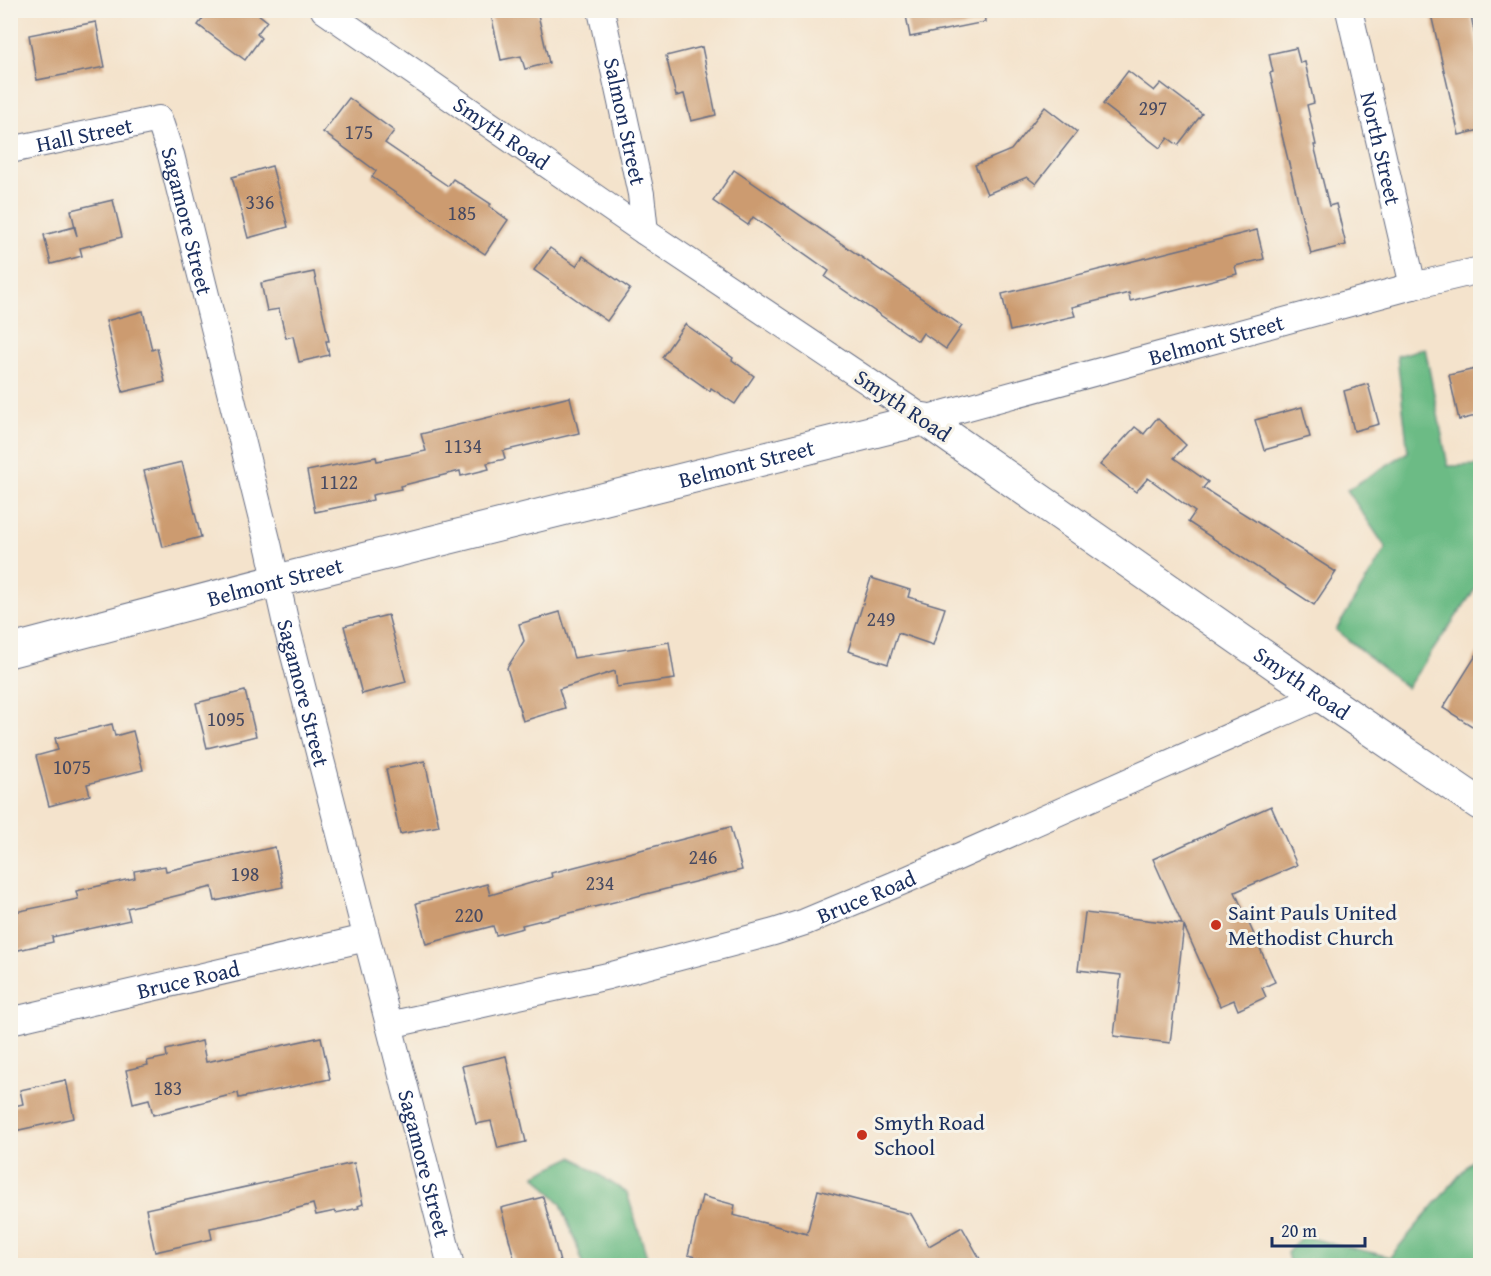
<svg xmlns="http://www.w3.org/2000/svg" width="1491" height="1276" font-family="'Gentium Book Plus',serif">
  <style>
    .forest { fill: #6cbb85; stroke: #447572; stroke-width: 1.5 }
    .building { fill: #cc9b6f }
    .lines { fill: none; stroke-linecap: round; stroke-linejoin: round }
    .minor-casing { stroke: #676e84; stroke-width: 28 }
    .tertiary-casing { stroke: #676e84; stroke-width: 34 }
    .minor { stroke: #fff; stroke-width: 26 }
    .tertiary { stroke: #fff; stroke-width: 32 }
    .poi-dot { fill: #c8321e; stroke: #f7f3e8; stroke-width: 2 }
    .labels { text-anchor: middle; stroke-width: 6; stroke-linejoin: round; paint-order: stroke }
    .number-label { font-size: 20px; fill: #474a62 }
    .street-label { font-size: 22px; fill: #1b2f5e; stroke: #f7f3e8 }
    .poi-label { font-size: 22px; fill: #1b2f5e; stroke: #f7f3e8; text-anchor: start }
  </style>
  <rect width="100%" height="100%" fill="#f7f3e8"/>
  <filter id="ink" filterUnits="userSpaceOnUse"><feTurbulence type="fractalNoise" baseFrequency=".0167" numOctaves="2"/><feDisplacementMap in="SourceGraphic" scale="12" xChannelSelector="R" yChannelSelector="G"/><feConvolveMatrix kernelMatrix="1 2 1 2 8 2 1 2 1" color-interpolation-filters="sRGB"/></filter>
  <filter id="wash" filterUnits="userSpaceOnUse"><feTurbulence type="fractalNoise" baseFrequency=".008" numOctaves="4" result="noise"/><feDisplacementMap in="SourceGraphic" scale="24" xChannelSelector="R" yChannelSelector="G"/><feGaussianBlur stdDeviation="1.35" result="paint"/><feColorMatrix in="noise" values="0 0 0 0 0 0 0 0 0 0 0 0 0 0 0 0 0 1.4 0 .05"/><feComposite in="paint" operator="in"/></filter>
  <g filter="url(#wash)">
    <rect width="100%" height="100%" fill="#f4e3cc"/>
    <!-- forest -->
    <g class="forest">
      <polygon points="1425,348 1448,466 1480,465 1480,582 1407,688 1336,630 1386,548 1347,490 1408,452 1397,356"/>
      <polygon points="1480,1151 1480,1265 1290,1265 1287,1253 1302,1236 1390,1257"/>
      <polygon points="572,1157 627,1193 647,1257 652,1265 584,1265 561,1204 535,1175"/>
    </g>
    <g id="blocks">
      <!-- building -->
      <g class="building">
        <polygon points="209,10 253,10 267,21 257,34 261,38 245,60 198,25"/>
        <polygon points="490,10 537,10 549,63 525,69 521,56 501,60"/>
        <polygon points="905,10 984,10 985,22 910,37"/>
        <polygon points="1430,10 1470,10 1480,62 1480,130 1459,135"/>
        <polygon points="96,22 105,67 37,80 29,35"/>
        <polygon points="702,47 716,115 691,121 684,94 676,96 666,56"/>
        <polygon points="1296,48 1300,63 1305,62 1314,103 1307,105 1316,145 1314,145 1329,206 1336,204 1346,245 1311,254 1279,123 1281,123 1270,73 1273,72 1269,54"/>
        <polygon points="1128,71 1154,91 1161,83 1202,114 1178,145 1168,138 1160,148 1103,104"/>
        <polygon points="349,98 394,131 385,143 448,186 453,179 491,204 489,206 508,220 485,254 372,177 376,171 323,132"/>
        <polygon points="1045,107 1077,132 1036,184 1027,177 987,194 975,165 1011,150"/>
        <polygon points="272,166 288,227 248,238 232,177"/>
        <polygon points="734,170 962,326 946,349 923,333 918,341 825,277 829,271 753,217 748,225 713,201"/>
        <polygon points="113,200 122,237 80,248 82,256 51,264 44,235 74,227 77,236 71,210"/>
        <polygon points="1257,230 1264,259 1235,266 1237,274 1130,301 1129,293 1072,307 1075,316 1010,331 1002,294"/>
        <polygon points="550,248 576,266 583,256 630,289 607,321 534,270"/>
        <polygon points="314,272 329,341 326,341 329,355 299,362 293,336 286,338 279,309 267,311 261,283"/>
        <polygon points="143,311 152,350 157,348 165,382 123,392 106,321"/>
        <polygon points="685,324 733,358 732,360 754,376 735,404 711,388 710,391 662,357"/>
        <polygon points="1480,368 1480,415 1459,420 1449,375"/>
        <polygon points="1368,384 1379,424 1354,431 1344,391"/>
        <polygon points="570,397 579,433 503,451 505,459 487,463 489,469 461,476 460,471 400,486 401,489 372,495 373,500 315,512 307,471 376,457 377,461 426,451 421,434"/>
        <polygon points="1302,407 1310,437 1264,450 1255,420"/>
        <polygon points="1157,418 1186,445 1174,458 1208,482 1203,488 1336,572 1314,605 1188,522 1195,512 1148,478 1136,492 1100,465 1135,427 1144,434"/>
        <polygon points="182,462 201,537 163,547 144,471"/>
        <polygon points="871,578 910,590 908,597 945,608 933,645 898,633 888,664 848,651"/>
        <polygon points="560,612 574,658 669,642 675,679 617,687 615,671 559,689 565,708 523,721 507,668 524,641 519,624"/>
        <polygon points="388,615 406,682 362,694 344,626"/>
        <polygon points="1480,649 1480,731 1443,708"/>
        <polygon points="245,691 256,736 207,748 196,703"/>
        <polygon points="112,724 115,736 133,731 143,770 87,784 90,795 49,806 36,756 58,750 55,738"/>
        <polygon points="425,761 439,826 400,834 386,769"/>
        <polygon points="1271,806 1297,865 1235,892 1275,982 1262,988 1266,997 1238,1010 1234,1000 1220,1006 1184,926 1170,1043 1114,1036 1121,975 1078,970 1085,913 1182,924 1153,859"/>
        <polygon points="730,827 742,870 522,925 523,928 496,935 493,926 426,944 416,903 487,884 490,895 552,877 551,873"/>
        <polygon points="275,847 283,887 215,901 212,887 127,908 130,920 52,937 53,942 10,952 10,913 78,899 76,891 135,878 134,871 165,866 166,871"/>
        <polygon points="321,1037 330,1079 239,1098 238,1093 153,1115 149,1099 133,1103 126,1070 148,1065 147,1061 167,1057 166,1050 202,1041 206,1062"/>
        <polygon points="506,1056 526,1142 498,1148 491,1121 476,1124 462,1066"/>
        <polygon points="66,1080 74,1118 10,1132 10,1107 23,1104 20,1090"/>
        <polygon points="354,1163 363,1204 358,1206 359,1208 336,1213 335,1211 316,1215 313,1204 261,1218 210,1228 212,1239 155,1252 146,1209"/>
        <polygon points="818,1190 911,1214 929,1246 962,1227 984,1266 709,1266 710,1261 688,1255 702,1196 735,1205 733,1215 807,1234"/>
        <polygon points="543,1197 561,1266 516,1266 501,1208"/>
      </g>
    </g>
  </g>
  <g filter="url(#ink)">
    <use href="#blocks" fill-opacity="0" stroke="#676e84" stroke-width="1.5"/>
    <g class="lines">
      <defs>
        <g id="minor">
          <path id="s1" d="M324 10 645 232 924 419 1413 286 1480 270"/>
          <path id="s2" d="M601 10 641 194 645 232"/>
          <path id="s3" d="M1349 10 1413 286"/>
          <path id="s4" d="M10 150 159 119 171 155 269 548 285 620 451 1266"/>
          <path id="s5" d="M10 1021 366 938"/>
          <path id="s6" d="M389 1025 608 976 774 932 805 922 908 879 1321 696"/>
        </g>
        <g id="tertiary">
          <path id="s7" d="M10 651 276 581 924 419 1321 696 1480 804"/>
        </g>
      </defs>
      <!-- minor casing -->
      <use href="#minor" class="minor-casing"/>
      <!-- tertiary casing -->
      <use href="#tertiary" class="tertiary-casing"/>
      <!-- minor -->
      <use href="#minor" class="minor"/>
      <!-- tertiary -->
      <use href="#tertiary" class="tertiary"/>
    </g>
  </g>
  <!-- markers -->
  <g class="poi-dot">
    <circle cx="1216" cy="925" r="6"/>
    <circle cx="862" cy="1135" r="6"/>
  </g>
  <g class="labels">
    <!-- number labels -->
    <g class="number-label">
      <text x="1153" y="115">297</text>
      <text x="359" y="139">175</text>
      <text x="260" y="209">336</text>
      <text x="462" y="220">185</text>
      <text x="463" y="453">1134</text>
      <text x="339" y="489">1122</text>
      <text x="881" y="626">249</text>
      <text x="226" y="726">1095</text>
      <text x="72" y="774">1075</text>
      <text x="703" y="864">246</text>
      <text x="245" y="881">198</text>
      <text x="600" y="890">234</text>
      <text x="469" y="922">220</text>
      <text x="168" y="1095">183</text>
    </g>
    <!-- street labels -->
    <g class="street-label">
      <text dy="8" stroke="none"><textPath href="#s2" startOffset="114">Salmon Street</textPath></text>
      <text dy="8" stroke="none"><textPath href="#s1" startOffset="216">Smyth Road</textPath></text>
      <text dy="8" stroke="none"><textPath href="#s4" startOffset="76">Hall Street</textPath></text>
      <text dy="8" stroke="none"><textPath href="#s3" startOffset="142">North Street</textPath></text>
      <text dy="8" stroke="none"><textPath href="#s4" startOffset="258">Sagamore Street</textPath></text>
      <text dy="8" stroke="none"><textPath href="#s1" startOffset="1029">Belmont Street</textPath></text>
      <text transform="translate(903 405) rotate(34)" y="8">Smyth Road</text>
      <text dy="8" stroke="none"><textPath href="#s7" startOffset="760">Belmont Street</textPath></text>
      <text dy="8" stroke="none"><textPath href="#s7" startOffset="274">Belmont Street</textPath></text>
      <text dy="8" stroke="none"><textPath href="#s7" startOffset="1404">Smyth Road</textPath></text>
      <text dy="8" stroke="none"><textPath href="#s4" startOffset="744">Sagamore Street</textPath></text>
      <text dy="8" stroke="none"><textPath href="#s6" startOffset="495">Bruce Road</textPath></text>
      <text dy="8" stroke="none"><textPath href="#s5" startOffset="183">Bruce Road</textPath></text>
      <text dy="8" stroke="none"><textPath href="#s4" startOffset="1230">Sagamore Street</textPath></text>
    </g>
    <!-- poi labels -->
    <g class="poi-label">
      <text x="1228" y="920">Saint Pauls United<tspan x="1228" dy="25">Methodist Church</tspan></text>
      <text x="874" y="1130">Smyth Road<tspan x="874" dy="25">School</tspan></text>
    </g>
  </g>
  <!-- margin -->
  <rect width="1491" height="1276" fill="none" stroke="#f7f3e8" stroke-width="36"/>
  <!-- scale -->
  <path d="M1272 1237v9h93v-9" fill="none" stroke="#1b2f5e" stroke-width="3"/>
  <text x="1281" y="1237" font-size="18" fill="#1b2f5e" stroke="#f7f3e8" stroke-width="4.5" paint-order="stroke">20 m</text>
</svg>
